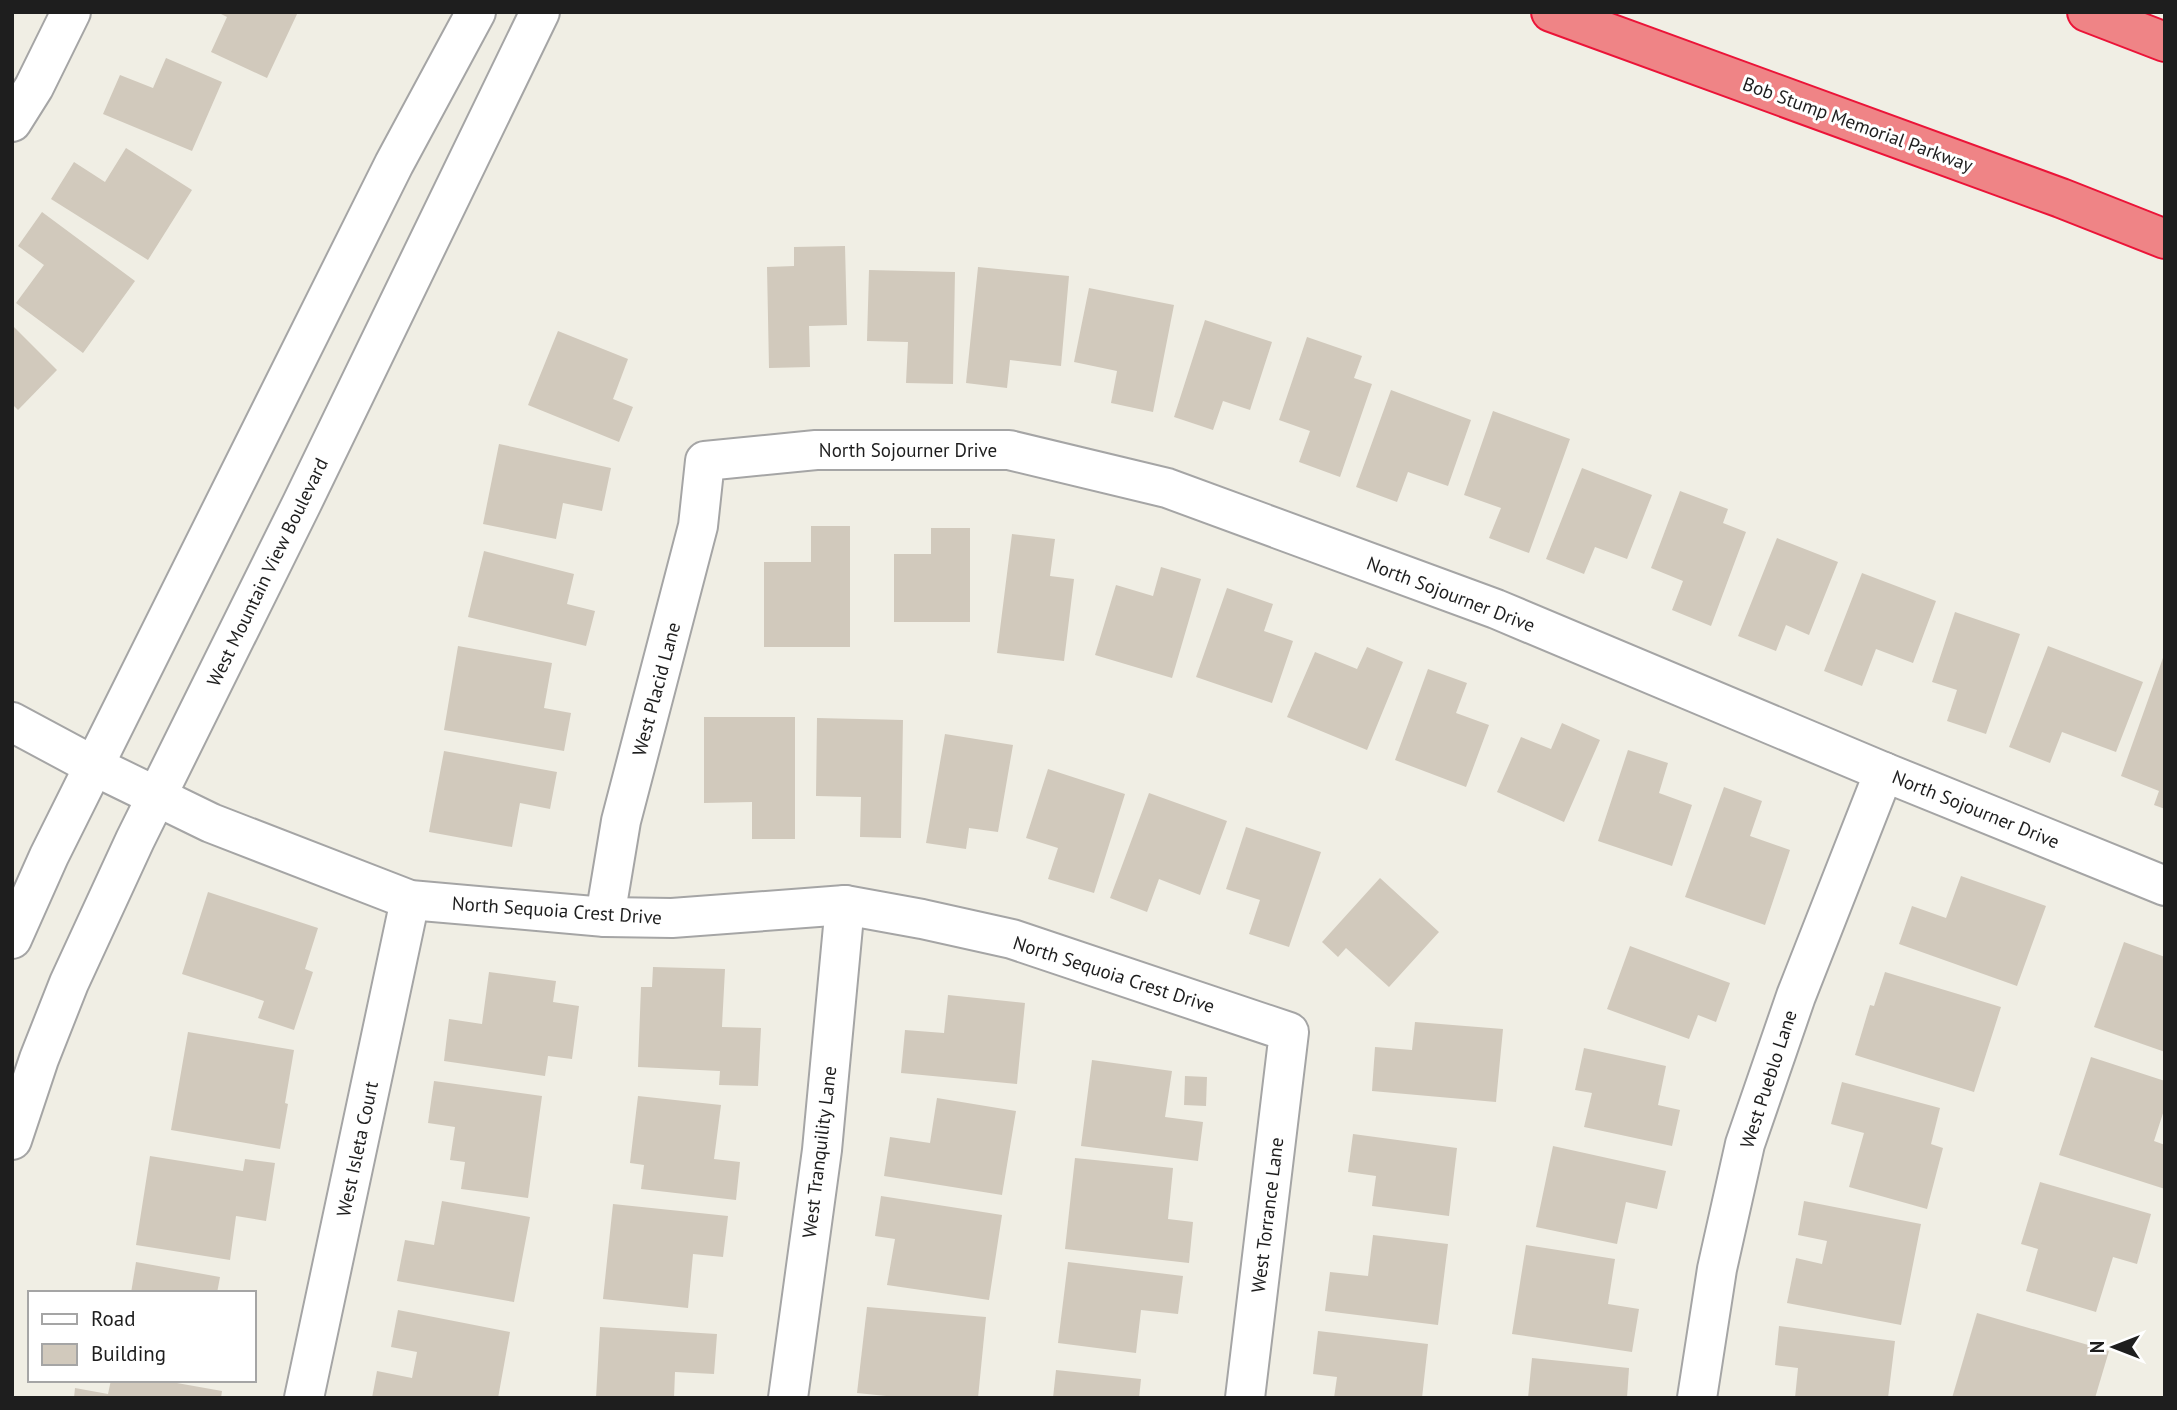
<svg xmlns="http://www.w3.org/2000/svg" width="2177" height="1410" font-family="'PT Sans',sans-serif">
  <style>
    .building { fill: #d1c9bc }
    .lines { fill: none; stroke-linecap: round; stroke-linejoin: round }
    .minor-casing { stroke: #a5a5a5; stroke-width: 42 }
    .highway-casing { stroke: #eb1438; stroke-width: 42 }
    .minor { stroke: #fff; stroke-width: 38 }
    .highway { stroke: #ef8486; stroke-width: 38 }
    .labels { text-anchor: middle; stroke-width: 6; stroke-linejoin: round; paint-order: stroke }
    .street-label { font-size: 19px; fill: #1e1e1e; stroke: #fff }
  </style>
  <rect width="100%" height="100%" fill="#f0eee4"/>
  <!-- building -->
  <g class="building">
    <polygon points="217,12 298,12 267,78 211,52 227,17"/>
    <polygon points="166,58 222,82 192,151 103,114 120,75 153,88"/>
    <polygon points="126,148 192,190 148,260 51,199 74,162 105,182"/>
    <polygon points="42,212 135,281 83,353 16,303 44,265 18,246"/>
    <polygon points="845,246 847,325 809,326 810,367 769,368 767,267 794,266 794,247"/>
    <polygon points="978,267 1069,276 1061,366 1010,360 1007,388 966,383"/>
    <polygon points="869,270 955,272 953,384 906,383 908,342 867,341"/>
    <polygon points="1089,288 1174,305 1153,412 1111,403 1117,371 1074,362"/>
    <polygon points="1205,320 1272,342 1250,410 1223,401 1213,430 1174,417"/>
    <polygon points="12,325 57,370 18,410 12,404"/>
    <polygon points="558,331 628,359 613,399 633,407 619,442 528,405"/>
    <polygon points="1307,337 1362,356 1354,378 1372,384 1340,477 1299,462 1310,431 1279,420"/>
    <polygon points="1391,390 1471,420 1448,486 1408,472 1397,502 1356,487"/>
    <polygon points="1493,411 1570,439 1529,553 1489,538 1501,508 1464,495"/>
    <polygon points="499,444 611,468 602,511 563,503 556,539 483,524"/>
    <polygon points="1582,468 1652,495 1627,559 1595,547 1584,574 1546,559"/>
    <polygon points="1680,491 1728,509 1723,523 1746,532 1711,626 1672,610 1683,581 1651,568"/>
    <polygon points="811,526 850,526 850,647 764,647 764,562 811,562"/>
    <polygon points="931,528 970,528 970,622 894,622 894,554 931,554"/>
    <polygon points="1012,534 1055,539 1050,576 1074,579 1064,661 997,653"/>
    <polygon points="1777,538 1838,562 1809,635 1786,625 1776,651 1738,636"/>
    <polygon points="484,551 574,574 567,604 595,611 586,646 468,617"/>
    <polygon points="1161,567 1201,579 1172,678 1095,655 1116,585 1153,596"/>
    <polygon points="1862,573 1936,601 1913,663 1876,649 1862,686 1824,671"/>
    <polygon points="1227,588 1273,604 1264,631 1293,641 1272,703 1196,677"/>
    <polygon points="1955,612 2020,634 1986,734 1947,721 1957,690 1932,682"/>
    <polygon points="458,646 552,663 544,708 571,713 564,751 444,730"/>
    <polygon points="2048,646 2143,682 2116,752 2062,732 2050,763 2009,747"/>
    <polygon points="1367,647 1403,662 1367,750 1287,717 1315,652 1357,669"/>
    <polygon points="2164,655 2165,655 2165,809 2154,805 2159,791 2121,776"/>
    <polygon points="1428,669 1467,683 1456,713 1489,725 1466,787 1395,760"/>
    <polygon points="704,717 795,717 795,839 752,839 752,802 704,803"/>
    <polygon points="817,718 903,720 901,838 860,837 861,797 816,796"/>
    <polygon points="1562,723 1600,740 1564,822 1497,792 1521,737 1551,749"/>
    <polygon points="945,734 1013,745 998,832 969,828 966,849 926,843"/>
    <polygon points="1628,750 1668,763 1659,793 1692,805 1672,866 1598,841"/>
    <polygon points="444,751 557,772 550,809 520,803 512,847 429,832"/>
    <polygon points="1048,769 1125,794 1094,893 1048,879 1058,848 1026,838"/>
    <polygon points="1724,787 1762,801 1750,836 1790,850 1765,925 1685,897"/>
    <polygon points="1149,793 1227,821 1200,895 1159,879 1147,912 1110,898"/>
    <polygon points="1246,827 1321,852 1289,947 1249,934 1260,900 1226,889"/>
    <polygon points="1961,876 2046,906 2017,986 1899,944 1912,906 1946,918"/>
    <polygon points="1380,878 1439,932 1389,987 1346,948 1338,957 1322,942"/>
    <polygon points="208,892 318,928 305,969 313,972 294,1030 258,1018 264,1001 182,974"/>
    <polygon points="2124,942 2165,957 2165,1052 2094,1027"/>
    <polygon points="1630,946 1730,983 1716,1022 1698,1015 1689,1039 1607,1009"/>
    <polygon points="653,967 725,969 722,1027 761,1028 758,1086 719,1085 720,1071 638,1067 641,987 652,987"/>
    <polygon points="489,972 556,981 553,1002 579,1006 572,1059 548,1056 545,1076 444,1061 449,1019 482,1024"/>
    <polygon points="1885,972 2001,1007 1974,1092 1855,1055 1870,1005 1874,1006"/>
    <polygon points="948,995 1025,1003 1017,1084 901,1073 905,1030 944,1033"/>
    <polygon points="1415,1022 1503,1029 1496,1102 1372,1091 1375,1047 1412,1050"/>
    <polygon points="188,1032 294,1050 285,1103 288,1104 280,1149 171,1130"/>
    <polygon points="1584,1048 1666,1066 1658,1105 1680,1110 1672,1146 1584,1127 1592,1093 1575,1090"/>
    <polygon points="2091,1057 2165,1081 2165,1107 2154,1141 2165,1145 2165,1189 2059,1155"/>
    <polygon points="1092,1060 1172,1071 1165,1117 1203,1122 1198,1161 1081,1146"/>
    <polygon points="1185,1076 1207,1077 1206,1106 1184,1105"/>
    <polygon points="434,1081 542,1096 528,1198 461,1189 465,1162 450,1160 455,1127 428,1123"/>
    <polygon points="1842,1082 1940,1108 1931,1144 1943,1148 1927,1209 1849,1187 1864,1133 1831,1124"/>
    <polygon points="638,1096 721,1105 714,1159 740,1162 736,1200 641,1189 644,1165 630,1163"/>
    <polygon points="937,1098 1016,1111 1002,1195 884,1176 890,1137 930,1143"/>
    <polygon points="1353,1134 1457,1148 1449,1216 1372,1206 1376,1176 1348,1172"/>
    <polygon points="1553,1146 1666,1171 1657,1209 1626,1202 1617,1244 1536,1227"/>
    <polygon points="150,1156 243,1171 245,1159 275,1163 266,1221 236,1216 230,1260 136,1245"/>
    <polygon points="1075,1158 1173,1168 1168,1219 1193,1222 1189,1263 1065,1249"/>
    <polygon points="2040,1182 2151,1214 2137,1264 2113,1257 2096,1312 2026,1291 2038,1249 2021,1244"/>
    <polygon points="881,1196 1002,1215 989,1300 887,1285 895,1239 875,1236"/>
    <polygon points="442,1201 530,1217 514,1302 397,1281 405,1240 434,1245"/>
    <polygon points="1804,1201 1921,1224 1901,1325 1787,1303 1796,1258 1822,1264 1827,1241 1798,1235"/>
    <polygon points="613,1204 728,1216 723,1257 693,1254 688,1308 603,1299"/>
    <polygon points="1373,1235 1448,1244 1438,1325 1325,1311 1330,1272 1368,1276"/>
    <polygon points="1526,1245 1615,1259 1608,1304 1639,1309 1632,1352 1512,1334"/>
    <polygon points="136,1262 220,1277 217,1293 131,1293"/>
    <polygon points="1068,1262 1183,1276 1178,1314 1141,1310 1136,1353 1058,1343"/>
    <polygon points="867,1307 986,1317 978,1398 906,1398 857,1393"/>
    <polygon points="398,1310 510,1332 498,1398 372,1398 377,1371 412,1378 417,1352 391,1347"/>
    <polygon points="1977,1313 2109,1351 2095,1398 1952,1398"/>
    <polygon points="1779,1326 1895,1341 1888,1398 1795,1398 1798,1368 1775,1365"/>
    <polygon points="600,1327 717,1334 714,1374 675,1372 674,1398 596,1398"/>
    <polygon points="1318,1331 1428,1344 1422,1398 1334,1398 1337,1377 1313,1374"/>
    <polygon points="1532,1358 1629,1368 1627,1398 1528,1398"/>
    <polygon points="1056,1370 1141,1379 1139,1398 1053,1398"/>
    <polygon points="111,1380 160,1380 222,1391 221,1398 74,1398 75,1388 108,1394"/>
  </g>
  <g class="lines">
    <defs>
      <g id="minor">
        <polyline points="12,122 34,87 71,12"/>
        <polyline points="12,722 94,766 211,823 410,900 605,917 672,918 845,905 922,919 1012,939 1289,1032 1245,1398"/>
        <polyline points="605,917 621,821 698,526 705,461 816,450 1009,450 1167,488 1496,609 1884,772 2165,886"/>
        <polyline points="12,939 49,856 394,164 476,12"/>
        <polyline points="12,1140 39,1059 69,983 135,840 302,503 540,12"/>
        <polyline points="304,1398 410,900"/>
        <polyline points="788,1398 822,1150 845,905"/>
        <polyline points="1697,1398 1717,1269 1745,1144 1796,996 1884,772"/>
      </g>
      <g id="highway">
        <polyline points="1551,12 2061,198 2165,239"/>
        <polyline points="2087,12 2165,42"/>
      </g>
    </defs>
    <!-- minor casing -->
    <use href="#minor" class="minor-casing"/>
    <!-- highway casing -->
    <use href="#highway" class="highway-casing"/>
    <!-- minor -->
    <use href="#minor" class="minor"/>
    <!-- highway -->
    <use href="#highway" class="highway"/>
  </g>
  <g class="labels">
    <!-- street labels -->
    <g class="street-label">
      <text transform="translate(1858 124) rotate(20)" y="7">Bob Stump Memorial Parkway</text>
      <text x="908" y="457">North Sojourner Drive</text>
      <text transform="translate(267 572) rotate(-64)" y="7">West Mountain View Boulevard</text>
      <text transform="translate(1451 594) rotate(21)" y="7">North Sojourner Drive</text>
      <text transform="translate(656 689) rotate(-75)" y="7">West Placid Lane</text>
      <text transform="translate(1976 809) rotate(22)" y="7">North Sojourner Drive</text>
      <text transform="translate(557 910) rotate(4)" y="7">North Sequoia Crest Drive</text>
      <text transform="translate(1114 974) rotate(18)" y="7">North Sequoia Crest Drive</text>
      <text transform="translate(1768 1079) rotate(-72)" y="7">West Pueblo Lane</text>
      <text transform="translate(357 1149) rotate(-78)" y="7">West Isleta Court</text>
      <text transform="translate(819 1152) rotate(-83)" y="7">West Tranquility Lane</text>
      <text transform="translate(1267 1215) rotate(-83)" y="7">West Torrance Lane</text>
    </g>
  </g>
  <!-- border -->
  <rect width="2177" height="1410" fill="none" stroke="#1e1e1e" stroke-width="28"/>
  <!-- legend -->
  <rect x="28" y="1291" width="228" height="91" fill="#ffffff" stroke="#a5a5a5" stroke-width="2"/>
  <rect x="42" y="1314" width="35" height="10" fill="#ffffff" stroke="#a5a5a5" stroke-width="2"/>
  <text x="91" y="1326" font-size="21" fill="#1e1e1e">Road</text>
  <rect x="42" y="1344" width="35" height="21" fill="#d1c9bc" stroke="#a5a5a5" stroke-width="2"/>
  <text x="91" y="1361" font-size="21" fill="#1e1e1e">Building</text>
  <!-- north arrow -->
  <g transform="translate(2114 1347) rotate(270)" stroke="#ffffff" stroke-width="5" paint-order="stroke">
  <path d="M0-5L12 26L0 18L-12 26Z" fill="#1e1e1e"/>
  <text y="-10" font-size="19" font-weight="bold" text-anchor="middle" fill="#1e1e1e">N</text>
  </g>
</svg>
